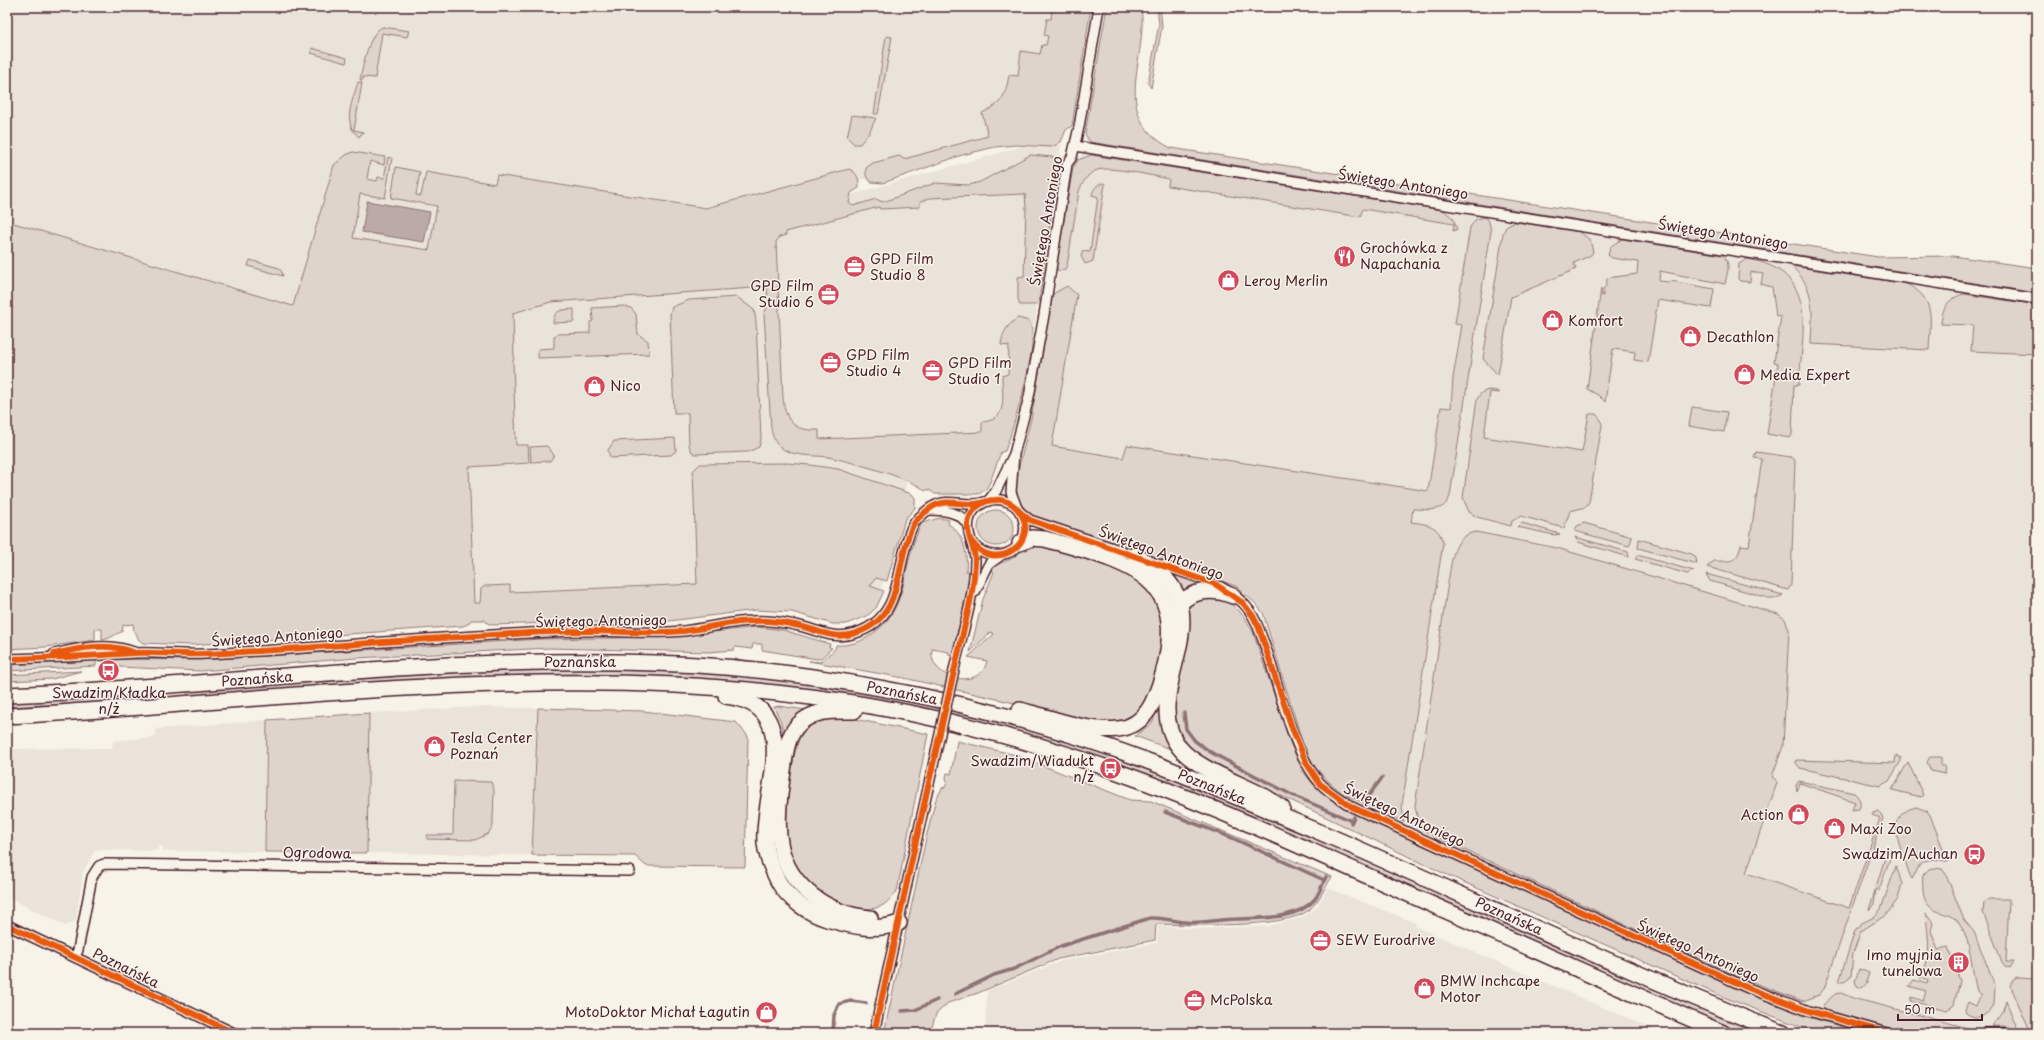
<svg xmlns="http://www.w3.org/2000/svg" width="2044" height="1040" font-family="'Playpen Sans',sans-serif">
  <style>
    .built { fill: #eae3da }
    .green { fill: #ded4cc; stroke: #947a7c }
    .water { fill: #bcaaa7; stroke: #8e7275 }
    .lines { fill: none; stroke-linecap: round; stroke-linejoin: round }
    .stream { stroke: #8e7275; stroke-width: 3.5 }
    .minor-casing { stroke: #4a1f2b; stroke-width: 12 }
    .primary-casing { stroke: #4a1f2b; stroke-width: 18 }
    .minor { stroke: #f7f3e8; stroke-width: 9 }
    .primary { stroke: #f7f3e8; stroke-width: 15 }
    .minor-bridge-casing { stroke: #4a1f2b; stroke-width: 12; stroke-linecap: butt }
    .minor-bridge { stroke: #f7f3e8; stroke-width: 9 }
    .cycleway-casing { stroke: #f7f3e8; stroke-width: 8 }
    .cycleway { stroke: #e8590c; stroke-width: 6 }
    .labels { text-anchor: middle; stroke-width: 3; stroke-linejoin: round; paint-order: stroke }
    .street-label { font-size: 14px; fill: #4a1f2b; stroke: #f7f3e8 }
    .poi-label { font-size: 14px; fill: #4a1f2b; stroke: #f7f3e8; text-anchor: start }
  </style>
  <rect width="100%" height="100%" fill="#f7f3e8"/>
  <filter id="ink" filterUnits="userSpaceOnUse"><feTurbulence type="fractalNoise" baseFrequency=".025" numOctaves="2"/><feDisplacementMap in="SourceGraphic" scale="8" xChannelSelector="R" yChannelSelector="G"/><feConvolveMatrix kernelMatrix="1 2 1 2 8 2 1 2 1" color-interpolation-filters="sRGB"/></filter>
  <g filter="url(#ink)">
    <!-- built -->
    <g class="built">
      <polygon points="7,7 1081,7 1004,143 630,240 350,309 222,309 7,238"/>
      <polygon points="1086,135 1684,229 2037,280 2037,1033 1841,1033 1731,992 1334,817 1257,595 1021,477 1077,170"/>
      <polygon points="1061,145 1033,334 1007,436 908,474 904,493 910,505 887,575 874,602 783,609 467,603 456,312 786,213 1020,147"/>
      <polygon points="478,707 538,708 532,855 367,853 369,713"/>
      <polygon points="267,720 265,852 163,851 163,846 158,846 158,850 153,851 95,850 83,872 76,921 66,926 7,897 7,749 112,748 113,741 156,737 156,729"/>
      <polygon points="1328,888 1416,923 1415,926 1662,1033 1218,1033 1149,1029 1149,1033 985,1033 987,991 1061,961 1157,943 1158,926 1197,929 1269,926 1303,917 1317,907"/>
    </g>
    <!-- green -->
    <g class="green">
      <path d="M1049 7H1091L1072 126 1066 130 1061 142 1052 147 1015 145 995 147 962 155 883 183 871 182 866 176V168L873 163 899 156 904 159 988 136 982 113C1003 103 1005 97 1009 75L1018 76 1021 51 1040 54 1042 45H1046L1048 36 1044 35 1047 19H1051L1052 9Z"/>
      <path d="M1107 7H1141C1149 59 1108 116 1171 148L1878 257 1953 256 2037 268V293L1090 142 1085 134Z"/>
      <polygon points="1157,7 1160,7 1162,26 1151,88 1148,83 1159,24"/>
      <path d="M383 27 409 31 407 37 382 33 375 78 363 77V80H360C363 66 369 31 383 27Z"/>
      <polygon points="886,36 892,37 878,114 874,114"/>
      <polygon points="312,48 347,58 346,63 311,53"/>
      <path d="M358 82 362 83 354 130 363 132 359 137C341 123 353 100 358 82Z"/>
      <polygon points="852,115 876,118 869,133 860,144 854,144 847,137"/>
      <path d="M353 152 385 157 384 165 370 161 367 179 377 181 378 177 384 178 388 157 392 158 385 198 360 194 353 238 429 250 437 206 391 198 396 167 420 172 416 195 421 196 426 172 495 184 497 175 706 208 849 169C858 173 859 179 859 188L851 193 849 203 853 206 876 199 883 202 935 183 969 185 980 182 1030 155 1053 157 1058 165 1039 302 1035 305H1020L1018 299V277L1024 276 1026 207 1025 194 930 198 920 202V207L880 209 879 207 786 232V235L779 237 776 242 783 398C786 422 793 431 819 430V439L982 432V422C1009 420 1002 396 1002 376L1008 374 1009 346 1001 345C1002 333 1008 324 1018 318L1029 321C1042 340 1013 427 1005 451L1001 452 990 482 986 489 979 494H935L928 489 926 491C911 478 849 461 828 457 813 455 792 457 780 447 774 442 772 435 771 428L764 314 768 305 767 287 551 302 513 313 514 359 513 360 516 445H528L529 463 469 467 474 603H480L481 589 485 586 510 585V592L697 584 693 471 700 464 787 463 810 465 838 469 912 494 915 498V508L905 519 887 581 876 578 870 586 884 591 876 608 867 616 846 624H833L792 612 756 610 653 623 576 622 493 625 487 623 485 620H471L468 624 463 626 190 645 143 643 138 639 136 633 134 632 133 624 123 625 122 632C115 633 112 639 102 640V629H95V640L46 647 7 649V221L293 306 334 165 346 155Z"/>
      <path d="M1091 155 1443 210 1453 218 1457 229 1453 231 1454 224 1363 209 1360 217 1168 186 1169 179C1153 176 1111 166 1097 170 1087 174 1083 182 1079 191L1067 266 1065 269 1058 271 1056 266 1073 168 1078 160Z"/>
      <path d="M1103 183 1105 184 1093 261 1085 264 1081 256 1083 251 1090 252 1098 197 1092 195C1093 188 1097 185 1103 183Z"/>
      <path d="M1485 217 1489 222 1491 231 1450 496C1444 514 1428 509 1413 509L1411 522C1427 524 1439 525 1443 543L1402 805 1404 822 1342 793 1329 782 1314 766 1303 744 1263 613 1255 603 1236 586 1037 518C1021 510 1014 496 1016 478L1031 419 1052 297 1053 294 1067 286 1077 295 1052 446 1123 458 1127 445 1428 491 1441 407 1451 408 1453 378 1462 325 1455 324 1470 227 1476 219Z"/>
      <polygon points="1515,222 1580,232 1590,240 1593,252 1591,255 1574,263 1576,269 1511,297 1498,375 1483,359 1503,233 1506,227"/>
      <path d="M1622 239 1722 255C1732 262 1727 273 1725 284L1660 271 1659 281 1670 282 1671 281 1714 289 1711 308 1658 300 1648 362 1634 360 1635 352 1613 349 1605 402 1598 395 1587 389 1601 288V295L1603 296V289L1606 286 1607 278 1637 274 1638 262 1612 258 1608 255 1611 246Z"/>
      <path d="M1747 259C1820 271 1802 330 1799 385H1794L1792 435 1790 438 1767 434 1778 363 1774 362 1781 317 1776 316 1772 287 1761 284 1763 274 1751 272 1750 282 1740 281 1738 279 1739 264Z"/>
      <polygon points="250,260 279,268 282,272 283,276 248,266"/>
      <path d="M1791 266 1907 284C1937 299 1930 321 1929 350L1811 344C1812 313 1817 288 1791 266Z"/>
      <path d="M1964 294 2037 305V354L1971 351 1973 325 1941 324C1942 308 1948 298 1964 294Z"/>
      <polygon points="737,297 754,310 756,321 761,439 759,447 748,452 695,454 692,452 689,446 688,413 674,413 670,314 672,307 689,300"/>
      <polygon points="624,306 631,308 636,314 638,334 648,341 649,354 538,358 538,349 554,348 554,336 558,334 590,333 590,322 593,321 592,308"/>
      <path d="M574 309V322L553 323C554 309 562 310 574 309Z"/>
      <polygon points="1488,390 1497,391 1499,393 1490,392 1484,437 1582,452 1589,414 1596,414 1601,420 1602,425 1589,502 1586,507 1570,511 1564,528 1521,516 1512,521 1511,526 1477,517 1469,512 1463,498 1477,399 1481,393"/>
      <polygon points="1692,407 1727,412 1724,432 1689,426"/>
      <polygon points="675,438 676,451 671,455 610,458 608,450 614,441"/>
      <polygon points="547,446 554,455 550,461 531,462 530,447"/>
      <path d="M1756 452 1791 457 1795 460 1791 585 1788 590 1707 567 1714 561C1730 561 1737 564 1741 545L1749 546 1762 459 1754 458Z"/>
      <circle cx="996" cy="528" r="18"/>
      <path d="M940 518 949 520 948 524C964 533 968 555 966 571L970 572 964 605 952 656 949 655V652L932 649C927 679 981 692 987 661L968 657 994 634 991 632 970 652 983 599 994 572 991 570 996 565 1011 559 1019 553 1025 546 1043 542 1128 573 1142 583 1159 605 1165 630 1151 697 1138 716 1116 723 1094 721 904 678 809 661 820 662 835 649 836 645C848 646 861 642 871 635 911 609 901 561 922 523Z"/>
      <polygon points="1522,523 1560,534 1554,535 1517,527"/>
      <polygon points="1584,523 1632,537 1630,544 1629,546 1575,531 1577,526"/>
      <path d="M1476 532 1557 548 1778 614 1785 619 1789 630 1783 746 1772 777 1776 780 1777 783 1746 873 1849 908 1880 818 1872 815 1873 813 1879 811 1883 818 1824 989 1819 995 1803 1001 1741 978 1426 832C1419 824 1417 817 1415 806L1448 582C1452 562 1452 535 1476 532Z"/>
      <polygon points="1575,537 1628,552 1629,557 1578,542"/>
      <polygon points="1639,539 1692,554 1696,558 1697,564 1638,548"/>
      <polygon points="1637,555 1694,571 1687,574 1635,559"/>
      <polygon points="1706,574 1783,595 1777,598 1768,598 1710,581"/>
      <polygon points="1176,576 1201,585 1183,593 1174,578"/>
      <path d="M1200 596C1232 602 1237 603 1253 632L1290 742 1302 770 1313 784 1330 799 1421 843 1746 993 1805 1016 1863 1033H1817L1721 996 1443 873 1198 756 1178 737 1171 703 1189 627 1187 605Z"/>
      <polygon points="757,627 783,630 830,644 829,647 832,648 821,658 817,659 762,650 762,644 753,644 752,649 735,647 734,650 709,652 550,648 357,658 200,671 120,667 113,661 104,661 104,659 199,660 541,639 670,637"/>
      <polygon points="96,660 96,666 7,671 7,665"/>
      <polygon points="519,668 673,669 794,680 956,709 1083,745 1204,789 1764,1033 1737,1033 1248,817 851,696 777,686 714,680 643,676 535,676 188,697 187,691"/>
      <polygon points="81,671 52,679 7,681 7,675"/>
      <polygon points="142,693 143,700 7,707 7,701"/>
      <path d="M1161 702C1159 720 1163 735 1173 750L1135 736 1152 723Z"/>
      <polygon points="779,706 806,710 784,736 781,722 774,707"/>
      <polygon points="538,708 643,711 736,722 748,736 745,867 646,866 635,856 532,855"/>
      <polygon points="369,713 367,853 265,852 267,720"/>
      <path d="M845 717 928 734 897 891C891 898 887 904 879 907 855 916 812 891 799 871 792 861 788 846 787 834 785 814 791 754 800 737 802 734 805 730 808 728 818 719 832 718 845 717Z"/>
      <path d="M957 741 1016 755 1130 800 1151 801 1332 877C1325 887 1319 902 1309 910 1286 929 1188 925 1156 924L1155 940 1058 959 978 993 948 1003 936 1014 930 1033H884L927 834 936 799 943 787 944 789 947 783 946 777 947 773 951 774Z"/>
      <polygon points="1896,755 1901,758 1901,761 1889,781 1880,786 1800,768 1796,763 1796,760 1895,763"/>
      <polygon points="1930,757 1941,757 1941,766 1945,766 1944,774 1931,771 1927,762"/>
      <polygon points="1908,762 1923,795 1921,797 1892,790"/>
      <polygon points="454,781 491,782 494,790 493,820 493,826 488,834 475,840 427,839 427,835 453,835"/>
      <path d="M1799 781 1854 793C1859 797 1862 803 1859 809L1852 810 1855 802 1800 783 1797 791 1796 785Z"/>
      <path d="M1916 807 1927 811 1930 815 1948 862C1937 859 1923 856 1916 870 1915 873 1914 876 1912 879 1908 873 1907 865 1904 858 1897 839 1887 814 1916 807Z"/>
      <polygon points="1888,848 1891,848 1892,853 1879,890 1876,889 1874,904 1869,910"/>
      <polygon points="1896,866 1902,883 1898,899 1886,915 1861,931 1853,953 1851,977 1844,982 1839,982 1855,930 1862,923 1874,917 1881,909"/>
      <path d="M1933 868 1942 869 1946 874 1964 920 1974 932 1995 986 1994 1005C1987 1016 1977 1021 1966 1013L1965 1010 1968 1002 1976 1006 1981 996 1977 991C1971 970 1972 943 1960 924 1949 908 1926 918 1923 891 1923 886 1922 881 1923 875L1929 869Z"/>
      <polygon points="1989,899 2009,899 2006,962 2014,962 2010,968 2005,966 2002,962 1983,912 1984,902"/>
      <path d="M1926 914 1933 923 1931 931 1938 950 1948 947 1960 981 1954 1005 1947 1010 1911 1001 1912 997 1923 1001 1926 991 1909 986 1914 980 1927 984 1928 981 1919 977C1934 961 1927 933 1926 914Z"/>
      <polygon points="1859,969 1869,973 1866,982 1868,983 1862,988 1857,986 1855,982"/>
      <polygon points="2017,978 2037,979 2037,1033 2031,1033 2011,987 2013,980"/>
      <polygon points="1841,993 1853,998 1976,1030 1952,1033 1907,1033 1823,1009 1823,1005 1835,994"/>
      <polygon points="2006,1001 2019,1032 2005,1026 1992,1026 2003,1011"/>
    </g>
    <!-- water -->
    <polygon class="water" points="367,201 430,212 424,242 362,232"/>
    <g class="lines">
      <!-- stream -->
      <g class="stream">
        <polyline points="1184,713 1186,729 1195,741 1212,753 1290,794 1352,821"/>
        <polyline points="1369,795 1382,778"/>
        <polyline points="1165,812 1230,837 1324,880"/>
        <polyline points="1351,823 1354,817"/>
        <path d="M955 994 994 975 1014 969 1061 946 1150 918C1163 917 1172 921 1184 922 1201 924 1219 919 1236 919 1261 918 1297 920 1315 899 1320 892 1322 885 1326 877"/>
        <polyline points="902,1011 915,1010 937,1000"/>
        <polyline points="833,1033 834,1015 839,1004 851,1001 866,1003"/>
      </g>
      <defs>
        <g id="minor">
          <polyline points="1075,146 2037,299"/>
          <polyline points="988,501 996,491 1013,456"/>
          <polyline points="1017,508 1011,492 1014,454 1029,397 1044,315 1067,164 1072,157 1079,127 1099,7"/>
          <path d="M928 510C942 510 962 511 968 526"/>
          <polyline points="1020,512 1030,520 1140,557"/>
          <path d="M1152 562C1182 573 1219 579 1243 603 1257 617 1261 636 1268 654 1280 692 1294 754 1320 783 1329 793 1341 799 1352 807L1748 988 1809 1011 1887 1033"/>
          <polyline points="975,592 989,564 1000,556"/>
          <path d="M54 654C79 648 109 642 134 652"/>
          <path d="M7 659C50 658 92 656 135 653 158 652 181 655 204 654 289 650 374 642 460 637 502 635 545 631 588 631 620 631 651 634 684 631 707 628 729 622 752 621 766 620 781 622 795 625 817 629 833 641 856 633 906 617 894 563 913 525 917 518 925 512 932 507 950 496 967 509 984 502"/>
          <path d="M956 661C964 627 974 597 975 562 976 546 963 531 971 515 978 502 994 496 1008 502 1016 505 1022 513 1024 522 1030 554 989 567 972 542"/>
          <polyline points="7,925 234,1033"/>
          <polyline points="75,957 78,950 92,877 99,866 104,864 630,871"/>
          <polyline points="874,1033 934,761"/>
          <polyline points="1985,1033 2008,1033"/>
        </g>
        <g id="primary">
          <path d="M1135 555C1237 610 1134 687 1179 747 1194 767 1239 783 1262 795 1269 799 1276 804 1282 808"/>
          <path d="M1174 611C1188 590 1211 587 1233 596"/>
          <path d="M7 695C211 687 414 658 618 662 707 663 797 672 885 689 979 706 1072 732 1161 766 1213 786 1264 809 1315 830 1471 897 1624 972 1783 1033"/>
          <path d="M726 696C807 706 761 792 765 843 766 856 772 869 778 881 788 899 808 913 827 919 851 926 875 932 899 923"/>
          <path d="M1020 710C1049 717 1088 733 1118 729 1147 726 1156 698 1163 674 1171 644 1176 608 1151 583 1129 560 1076 548 1045 539L1032 538 1020 543"/>
          <path d="M854 711C835 711 814 709 799 724 785 737 785 760 782 778 776 824 772 866 814 897 830 909 850 916 870 918"/>
          <path d="M7 716C274 701 544 662 811 697 923 711 1034 740 1140 780 1221 810 1300 846 1379 881 1494 932 1608 983 1723 1033"/>
        </g>
      </defs>
      <!-- minor casing -->
      <use href="#minor" class="minor-casing"/>
      <!-- primary casing -->
      <use href="#primary" class="primary-casing"/>
      <!-- minor -->
      <use href="#minor" class="minor"/>
      <!-- primary -->
      <use href="#primary" class="primary"/>
      <defs>
        <polyline id="minor-bridge" points="934,761 956,661"/>
      </defs>
      <!-- minor-bridge casing -->
      <use href="#minor-bridge" class="minor-bridge-casing"/>
      <!-- minor-bridge -->
      <use href="#minor-bridge" class="minor-bridge"/>
      <defs>
        <g id="cycleway">
          <polyline points="1020,512 1030,520 1215,584 1243,603 1253,616 1259,628 1292,728 1307,764 1320,784 1352,807 1748,988 1809,1011 1887,1033"/>
          <path d="M54 654C80 648 108 642 133 652"/>
          <path d="M7 659C50 658 92 656 135 653 158 652 181 655 204 654 289 650 374 642 460 637 502 635 545 631 588 631 620 631 651 634 684 631 707 628 729 622 752 621 766 620 781 622 795 625 817 629 833 641 856 633 906 617 894 563 913 525 917 518 925 512 932 507 950 496 967 509 984 502"/>
          <polyline points="7,925 234,1033"/>
          <path d="M874 1033C903 903 930 772 961 642 967 614 974 592 975 562 976 547 964 534 969 519 973 508 983 500 995 500 1004 499 1013 503 1019 511 1042 541 995 575 972 542"/>
        </g>
      </defs>
      <!-- cycleway casing -->
      <use href="#cycleway" class="cycleway-casing"/>
      <!-- cycleway -->
      <use href="#cycleway" class="cycleway"/>
    </g>
  </g>
  <!-- icons -->
  <defs>
    <symbol id="restaurant-disc" viewBox="-11 -11 22 22"><circle r="9.5" fill="#d1495b" stroke="#f7f3e8"/><path d="M-5-6h1v4h1v-4h1v4h1v-4h1v5L-1.5 .5V6h-2V.5L-5-1ZM5-6V6H3V1.5H1.5Q1.5-4 5-6Z" fill="#fff"/></symbol>
    <symbol id="office-disc" viewBox="-11 -11 22 22"><circle r="9.5" fill="#d1495b" stroke="#f7f3e8"/><path d="M-6-3h4V-5.5h4V-3h4V5H-6ZM-1-4.5V-3h2v-1.5ZM-6 0V1H6V0Z" fill="#fff"/></symbol>
    <symbol id="shop-disc" viewBox="-11 -11 22 22"><circle r="9.5" fill="#d1495b" stroke="#f7f3e8"/><path d="M-5-2.5h2.3a2.7 3.5 0 0 1 5.4 0H5L5.5 6h-11ZM-1.5-2.5h3a1.5 2.3 0 0 0-3 0Z" fill="#fff"/></symbol>
    <symbol id="bus-disc" viewBox="-11 -11 22 22"><circle r="9.5" fill="#d1495b" stroke="#f7f3e8"/><path d="M-5-6H5V4H4V6H2V4H-2V6H-4V4H-5ZM-3.5-4V0h7V-4ZM-3.5 1.2v1.5H-2V1.2ZM2 1.2v1.5H3.5V1.2Z" fill="#fff"/></symbol>
    <symbol id="building-disc" viewBox="-11 -11 22 22"><circle r="9.5" fill="#d1495b" stroke="#f7f3e8"/><path d="M-4-6H4V6H1V3H-1V6H-4ZM-2.5-4.3h1.7v1.8h-1.7ZM.8-4.3h1.7v1.8H.8ZM-2.5-1h1.7V.8h-1.7ZM.8-1h1.7V.8H.8Z" fill="#fff"/></symbol>
  </defs>
  <g fill-rule="evenodd">
    <use href="#restaurant-disc" x="1332" y="244" width="25" height="25"/>
    <use href="#office-disc" x="842" y="254" width="25" height="25"/>
    <use href="#shop-disc" x="1216" y="268" width="25" height="25"/>
    <use href="#office-disc" x="816" y="282" width="25" height="25"/>
    <use href="#shop-disc" x="1540" y="308" width="25" height="25"/>
    <use href="#shop-disc" x="1678" y="324" width="25" height="25"/>
    <use href="#office-disc" x="818" y="350" width="25" height="25"/>
    <use href="#office-disc" x="920" y="358" width="25" height="25"/>
    <use href="#shop-disc" x="1732" y="362" width="25" height="25"/>
    <use href="#shop-disc" x="582" y="374" width="25" height="25"/>
    <use href="#bus-disc" x="96" y="658" width="25" height="25"/>
    <use href="#shop-disc" x="422" y="734" width="25" height="25"/>
    <use href="#bus-disc" x="1098" y="756" width="25" height="25"/>
    <use href="#shop-disc" x="1786" y="802" width="25" height="25"/>
    <use href="#shop-disc" x="1822" y="816" width="25" height="25"/>
    <use href="#bus-disc" x="1962" y="842" width="25" height="25"/>
    <use href="#office-disc" x="1308" y="928" width="25" height="25"/>
    <use href="#building-disc" x="1946" y="950" width="25" height="25"/>
    <use href="#shop-disc" x="1412" y="976" width="25" height="25"/>
    <use href="#office-disc" x="1182" y="988" width="25" height="25"/>
    <use href="#shop-disc" x="754" y="1000" width="25" height="25"/>
  </g>
  <g class="labels">
    <!-- street labels -->
    <g class="street-label">
      <text transform="translate(1403 184) rotate(9)" y="5">Świętego Antoniego</text>
      <text transform="translate(1046 221) rotate(-80)" y="5">Świętego Antoniego</text>
      <text transform="translate(1723 234) rotate(9)" y="5">Świętego Antoniego</text>
      <text transform="translate(1161 553) rotate(20)" y="5">Świętego Antoniego</text>
      <text transform="translate(601 621) rotate(-1)" y="5">Świętego Antoniego</text>
      <text transform="translate(277 637) rotate(-4)" y="5">Świętego Antoniego</text>
      <text x="580" y="667">Poznańska</text>
      <text transform="translate(257 679) rotate(-4)" y="5">Poznańska</text>
      <text transform="translate(902 693) rotate(11)" y="5">Poznańska</text>
      <text transform="translate(1212 787) rotate(22)" y="5">Poznańska</text>
      <text transform="translate(1404 815) rotate(25)" y="5">Świętego Antoniego</text>
      <text transform="translate(317 853) rotate(1)" y="5">Ogrodowa</text>
      <text transform="translate(1509 916) rotate(24)" y="5">Poznańska</text>
      <text transform="translate(1698 951) rotate(24)" y="5">Świętego Antoniego</text>
      <text transform="translate(126 968) rotate(26)" y="5">Poznańska</text>
    </g>
    <!-- poi labels -->
    <g class="poi-label">
      <text x="1360" y="253">Grochówka z<tspan x="1360" dy="16">Napachania</tspan></text>
      <text x="870" y="264">GPD Film<tspan x="870" dy="16">Studio 8</tspan></text>
      <text x="1244" y="286">Leroy Merlin</text>
      <text x="814" y="291" text-anchor="end">GPD Film<tspan x="814" dy="16">Studio 6</tspan></text>
      <text x="1568" y="326">Komfort</text>
      <text x="1706" y="342">Decathlon</text>
      <text x="846" y="360">GPD Film<tspan x="846" dy="16">Studio 4</tspan></text>
      <text x="948" y="368">GPD Film<tspan x="948" dy="16">Studio 1</tspan></text>
      <text x="1760" y="380">Media Expert</text>
      <text x="610" y="391">Nico</text>
      <text x="109" y="698" text-anchor="middle">Swadzim/Kładka<tspan x="109" dy="16">n/ż</tspan></text>
      <text x="450" y="743">Tesla Center<tspan x="450" dy="16">Poznań</tspan></text>
      <text x="1094" y="766" text-anchor="end">Swadzim/Wiadukt<tspan x="1094" dy="16">n/ż</tspan></text>
      <text x="1784" y="820" text-anchor="end">Action</text>
      <text x="1850" y="834">Maxi Zoo</text>
      <text x="1958" y="859" text-anchor="end">Swadzim/Auchan</text>
      <text x="1336" y="945">SEW Eurodrive</text>
      <text x="1942" y="960" text-anchor="end">Imo myjnia<tspan x="1942" dy="16">tunelowa</tspan></text>
      <text x="1440" y="986">BMW Inchcape<tspan x="1440" dy="16">Motor</tspan></text>
      <text x="1210" y="1005">McPolska</text>
      <text x="750" y="1017" text-anchor="end">MotoDoktor Michał Łagutin</text>
    </g>
  </g>
  <!-- margin -->
  <rect width="2044" height="1040" fill="none" stroke="#f7f3e8" stroke-width="24"/>
  <rect x="12" y="12" width="2020" height="1016" fill="none" stroke="#4a1f2b" stroke-width="1.5" filter="url(#ink)"/>
  <!-- scale -->
  <path d="M1898 1014v6h84v-6" fill="none" stroke="#4a1f2b" stroke-width="2"/>
  <text x="1904" y="1014" font-size="12" fill="#4a1f2b" stroke="#f7f3e8" stroke-width="3" paint-order="stroke">50 m</text>
</svg>
